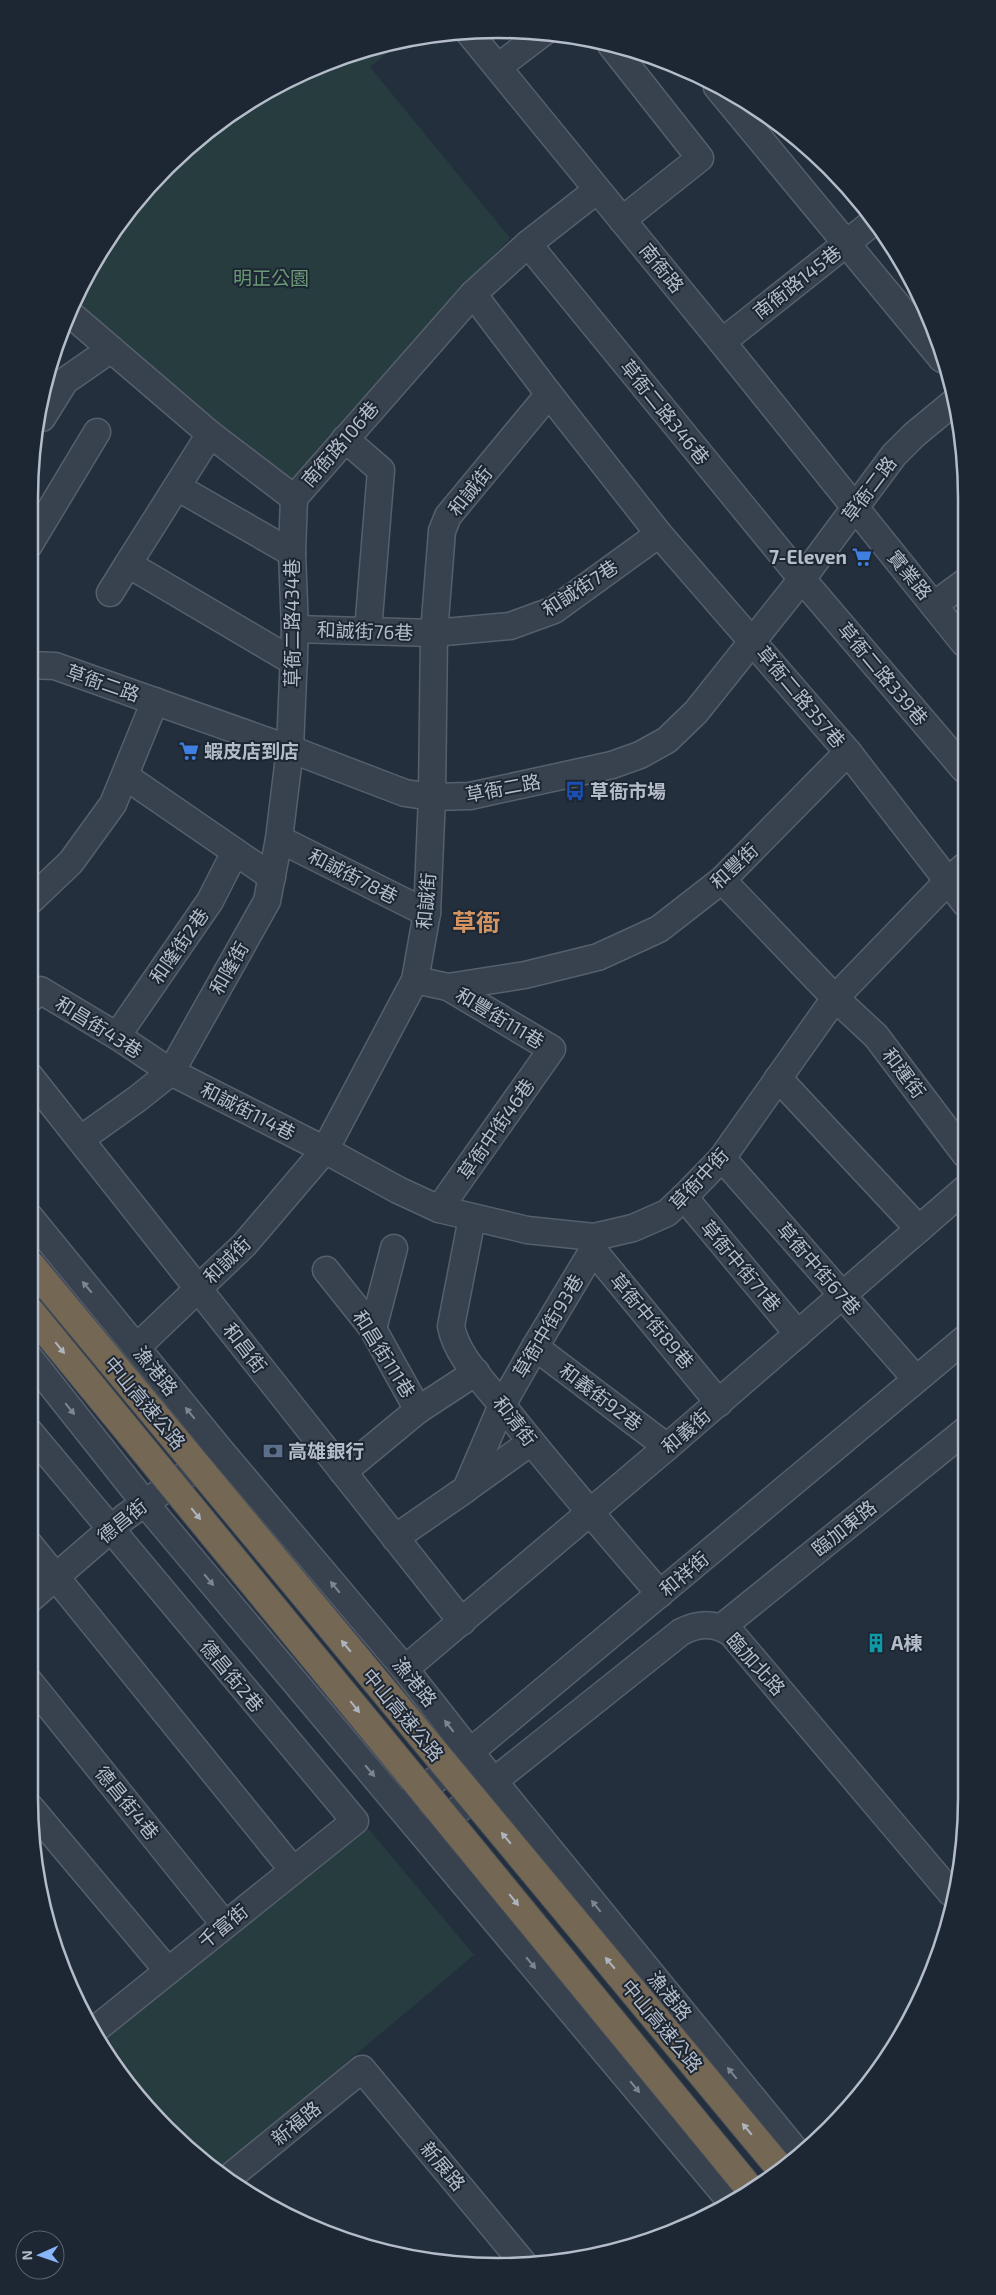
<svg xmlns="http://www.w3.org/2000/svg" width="996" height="2295" font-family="'Exo 2','Noto Sans TC',sans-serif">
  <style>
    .green { fill: #263c3f }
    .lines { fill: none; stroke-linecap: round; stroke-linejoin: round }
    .minor-casing { stroke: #565f6c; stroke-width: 29 }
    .minor { stroke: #38414e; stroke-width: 26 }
    .highway-bridge-casing { stroke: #434c59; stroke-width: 30; stroke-linecap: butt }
    .highway-bridge { stroke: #746855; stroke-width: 28 }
    .oneway { fill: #7c8592 }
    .oneway2 { fill: #aeb4bd }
    .labels { text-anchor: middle; stroke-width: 4; stroke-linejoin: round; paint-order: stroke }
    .street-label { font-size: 19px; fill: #b4bcc9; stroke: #1d2633 }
    .park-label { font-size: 19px; fill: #6b9a76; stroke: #1d2633 }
    .poi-label { font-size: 19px; font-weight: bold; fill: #b4bcc9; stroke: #1d2633; text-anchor: start }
    .district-label { font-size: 24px; font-weight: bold; fill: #d59563; stroke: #1d2633 }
    .rim { fill: none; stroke: #b4bcc9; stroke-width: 2.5 }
  </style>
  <rect width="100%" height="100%" fill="#242f3e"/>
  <!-- green -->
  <g class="green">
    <polygon points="402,41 370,67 510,238 462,290 293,486 71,309 92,263 145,188 213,126 291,77 377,45"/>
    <polygon points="367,1827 474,1955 221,2168 145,2106 98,2041"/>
  </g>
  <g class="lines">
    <defs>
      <g id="minor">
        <polyline points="467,30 722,342 964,643"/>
        <polyline points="611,45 700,158 622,220"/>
        <polyline points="498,67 544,32"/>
        <polyline points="717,87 942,359"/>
        <polyline points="528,244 802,579 964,769"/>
        <polyline points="473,294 549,394"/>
        <polyline points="69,313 210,434 294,498 473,294 528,244 597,190"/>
        <polyline points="722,342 872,223"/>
        <polyline points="42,418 65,381 111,349"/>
        <polyline points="210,434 128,564 294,662"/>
        <polyline points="345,439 381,470 368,631"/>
        <polyline points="177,487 292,553"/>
        <polyline points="29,545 97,432"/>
        <polyline points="110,593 128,564"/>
        <polyline points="934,605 964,583"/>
        <polyline points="295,629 434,633 510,626 554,610 659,534"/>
        <polyline points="29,665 55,666 290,749 405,793 432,797 470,796 612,765 640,755 667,740 696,712 802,579 894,455 914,435 954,402"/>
        <polyline points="125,776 272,877"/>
        <polyline points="279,839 427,913"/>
        <polyline points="722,880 835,998 876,1036 965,1154"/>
        <polyline points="29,902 71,862 113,804 155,701"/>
        <polyline points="415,980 448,987 525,975 598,957 659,929 722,880 848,752"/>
        <polyline points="29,1000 40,990 117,1036 171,1072 325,1150 398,1190 439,1209 527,1230 594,1237 633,1228 667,1213 684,1197 722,1158 835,998 948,881 964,867"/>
        <polyline points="117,1036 210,901 235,852"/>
        <polyline points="29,1075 462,1622"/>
        <polyline points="778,1078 919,1229"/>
        <polyline points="81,1139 137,1099 171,1072 267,901 279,839 290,749 295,629 292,553 294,498"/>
        <polyline points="722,1158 916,1379"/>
        <polyline points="684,1197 798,1334"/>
        <polyline points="439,1209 552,1049 448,987"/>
        <polyline points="29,1216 221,1451 405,1669 470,1752 796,2151"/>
        <path d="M472 1218 451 1326C456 1355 483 1381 501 1404 552 1469 606 1531 660 1594"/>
        <polyline points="594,1237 593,1250 719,1403"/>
        <polyline points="326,1270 373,1329 418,1410 343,1472"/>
        <polyline points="373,1329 394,1248"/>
        <polyline points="137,1347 244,1245 325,1150 415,980 427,913 432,797 434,633 442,531 448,516 549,394 659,534 848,752 965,903"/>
        <polyline points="535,1347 667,1447"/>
        <polyline points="29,1357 144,1502 732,2203"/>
        <polyline points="418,1410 476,1372"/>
        <polyline points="29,1431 355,1821 92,2032"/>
        <polyline points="467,1488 531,1442"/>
        <polyline points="395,1538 466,1489 502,1405 535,1347 593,1250"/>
        <polyline points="29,1544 293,1870"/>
        <polyline points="29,1600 125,1517 216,1454"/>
        <polyline points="722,1627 966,1430"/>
        <polyline points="405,1669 667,1447 965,1189"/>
        <polyline points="29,1681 225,1925"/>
        <polyline points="405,1804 470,1752 966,1338"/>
        <polyline points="31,1808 168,1971"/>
        <path d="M429 1833 681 1632C699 1623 715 1622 732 1634L951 1893"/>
        <polyline points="231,2176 362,2069 524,2264"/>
      </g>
    </defs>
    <!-- minor casing -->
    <use href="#minor" class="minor-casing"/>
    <!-- minor -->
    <use href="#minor" class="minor"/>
    <defs>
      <g id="highway-bridge">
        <polyline points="29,1263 778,2166"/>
        <polyline points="29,1310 750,2189"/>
      </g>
    </defs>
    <!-- highway-bridge casing -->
    <use href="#highway-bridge" class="highway-bridge-casing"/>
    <!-- highway-bridge -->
    <use href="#highway-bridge" class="highway-bridge"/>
  </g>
  <!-- one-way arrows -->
  <defs><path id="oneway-solid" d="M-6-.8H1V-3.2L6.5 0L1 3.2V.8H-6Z" transform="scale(1.25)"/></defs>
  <g class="oneway">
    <use href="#oneway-solid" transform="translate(87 1287) rotate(-130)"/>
    <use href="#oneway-solid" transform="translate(70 1409) rotate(51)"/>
    <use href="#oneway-solid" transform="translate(190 1413) rotate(-129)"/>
    <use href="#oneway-solid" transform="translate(209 1580) rotate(50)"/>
    <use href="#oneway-solid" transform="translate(335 1587) rotate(-130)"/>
    <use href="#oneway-solid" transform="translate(449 1726) rotate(-128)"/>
    <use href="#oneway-solid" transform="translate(370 1771) rotate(50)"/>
    <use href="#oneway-solid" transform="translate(596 1906) rotate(-129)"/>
    <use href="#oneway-solid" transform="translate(531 1963) rotate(50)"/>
    <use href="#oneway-solid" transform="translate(732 2073) rotate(-129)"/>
    <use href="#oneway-solid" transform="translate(635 2087) rotate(50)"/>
  </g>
  <g class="oneway2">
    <use href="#oneway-solid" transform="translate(60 1348) rotate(51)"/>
    <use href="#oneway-solid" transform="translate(196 1514) rotate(51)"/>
    <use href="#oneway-solid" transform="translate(346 1646) rotate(-130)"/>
    <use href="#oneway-solid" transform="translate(355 1707) rotate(51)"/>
    <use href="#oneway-solid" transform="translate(506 1838) rotate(-130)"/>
    <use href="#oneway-solid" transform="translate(514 1900) rotate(51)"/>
    <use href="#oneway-solid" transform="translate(610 1963) rotate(-130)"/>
    <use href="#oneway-solid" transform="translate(747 2129) rotate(-130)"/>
  </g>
  <!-- icons -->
  <defs>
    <symbol id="supermarket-bare" viewBox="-9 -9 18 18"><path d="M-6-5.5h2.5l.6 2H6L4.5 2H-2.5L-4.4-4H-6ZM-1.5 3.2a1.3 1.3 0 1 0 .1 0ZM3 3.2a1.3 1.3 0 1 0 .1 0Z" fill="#3f7fe0" stroke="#1d2633" stroke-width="2.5" paint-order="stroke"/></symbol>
    <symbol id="bus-bare" viewBox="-9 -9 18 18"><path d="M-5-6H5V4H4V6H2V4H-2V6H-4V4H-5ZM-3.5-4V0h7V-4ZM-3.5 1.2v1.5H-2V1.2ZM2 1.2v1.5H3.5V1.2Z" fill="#1a4fb4" stroke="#1d2633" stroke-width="2.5" paint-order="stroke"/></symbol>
    <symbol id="bank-bare" viewBox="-9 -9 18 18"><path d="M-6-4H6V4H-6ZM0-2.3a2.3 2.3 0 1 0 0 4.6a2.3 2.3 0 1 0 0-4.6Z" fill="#5c6f8a" stroke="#1d2633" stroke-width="2.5" paint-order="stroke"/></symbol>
    <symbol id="building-bare" viewBox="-9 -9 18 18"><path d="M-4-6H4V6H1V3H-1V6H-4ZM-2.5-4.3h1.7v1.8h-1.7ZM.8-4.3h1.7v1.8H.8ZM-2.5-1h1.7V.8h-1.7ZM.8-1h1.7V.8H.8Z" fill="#0f9aa8" stroke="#1d2633" stroke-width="2.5" paint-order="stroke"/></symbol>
  </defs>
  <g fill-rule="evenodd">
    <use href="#supermarket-bare" x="848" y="543" width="28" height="28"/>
    <use href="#supermarket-bare" x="175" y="737" width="28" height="28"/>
    <use href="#bus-bare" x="561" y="777" width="28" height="28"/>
    <use href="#bank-bare" x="259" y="1437" width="28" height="28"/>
    <use href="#building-bare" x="862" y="1629" width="28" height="28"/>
  </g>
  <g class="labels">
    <!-- street labels -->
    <g class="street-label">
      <text transform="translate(662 268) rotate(51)" y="7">南衙路</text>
      <text transform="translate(797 282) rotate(-38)" y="7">南衙路145巷</text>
      <text transform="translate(665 412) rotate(51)" y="7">草衙二路346巷</text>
      <text transform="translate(340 444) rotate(-49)" y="7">南衙路106巷</text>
      <text transform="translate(869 489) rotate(-53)" y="7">草衙二路</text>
      <text transform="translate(470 491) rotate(-51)" y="7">和誠街</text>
      <text transform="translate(910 575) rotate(51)" y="7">實業路</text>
      <text transform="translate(580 588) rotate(-33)" y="7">和誠街7巷</text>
      <text transform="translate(292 623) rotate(-90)" y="7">草衙二路434巷</text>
      <text transform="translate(365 631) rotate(2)" y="7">和誠街76巷</text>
      <text transform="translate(883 674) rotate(50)" y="7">草衙二路339巷</text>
      <text transform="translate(103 683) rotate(19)" y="7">草衙二路</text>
      <text transform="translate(801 697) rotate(50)" y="7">草衙二路357巷</text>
      <text transform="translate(503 788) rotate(-11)" y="7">草衙二路</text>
      <text transform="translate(734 866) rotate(-43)" y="7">和豐街</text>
      <text transform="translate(353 876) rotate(27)" y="7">和誠街78巷</text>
      <text transform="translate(426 901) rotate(-85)" y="7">和誠街</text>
      <text transform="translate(179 946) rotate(-55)" y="7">和隆街2巷</text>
      <text transform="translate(229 968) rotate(-60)" y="7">和隆街</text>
      <text transform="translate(500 1018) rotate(31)" y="7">和豐街111巷</text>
      <text transform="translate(99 1027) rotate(32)" y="7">和昌街43巷</text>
      <text transform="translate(904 1073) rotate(53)" y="7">和運街</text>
      <text transform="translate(248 1111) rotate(27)" y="7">和誠街114巷</text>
      <text transform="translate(496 1129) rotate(-55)" y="7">草衙中街46巷</text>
      <text transform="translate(699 1179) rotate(-47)" y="7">草衙中街</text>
      <text transform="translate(227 1260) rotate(-45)" y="7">和誠街</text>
      <text transform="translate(741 1266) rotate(50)" y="7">草衙中街71巷</text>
      <text transform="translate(819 1269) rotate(49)" y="7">草衙中街67巷</text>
      <text transform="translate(652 1321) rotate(50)" y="7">草衙中街89巷</text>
      <text transform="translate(548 1326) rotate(-59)" y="7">草衙中街93巷</text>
      <text transform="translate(245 1348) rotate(52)" y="7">和昌街</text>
      <text transform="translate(384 1354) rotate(58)" y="7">和昌街111巷</text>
      <text transform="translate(156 1371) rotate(51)" y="7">漁港路</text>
      <text transform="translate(601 1397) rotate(37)" y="7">和義街92巷</text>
      <text transform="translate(145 1403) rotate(50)" y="7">中山高速公路</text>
      <text transform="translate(515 1421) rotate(52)" y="7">和清街</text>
      <text transform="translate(686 1431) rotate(-41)" y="7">和義街</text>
      <text transform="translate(122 1521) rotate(-39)" y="7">德昌街</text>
      <text transform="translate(844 1528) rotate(-39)" y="7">臨加東路</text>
      <text transform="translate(684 1574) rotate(-40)" y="7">和祥街</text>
      <text transform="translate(756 1664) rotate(48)" y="7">臨加北路</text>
      <text transform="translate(232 1676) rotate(50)" y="7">德昌街2巷</text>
      <text transform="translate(415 1682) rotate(51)" y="7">漁港路</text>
      <text transform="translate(403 1715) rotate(50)" y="7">中山高速公路</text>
      <text transform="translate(127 1803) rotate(51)" y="7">德昌街4巷</text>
      <text transform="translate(223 1926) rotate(-39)" y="7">千富街</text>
      <text transform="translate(670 1996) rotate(51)" y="7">漁港路</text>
      <text transform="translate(662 2026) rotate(50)" y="7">中山高速公路</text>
      <text transform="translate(296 2123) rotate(-39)" y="7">新福路</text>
      <text transform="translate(443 2166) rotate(50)" y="7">新展路</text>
    </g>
    <!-- park labels -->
    <g class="park-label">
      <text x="271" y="285">明正公園</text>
    </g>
    <!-- poi labels -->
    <g class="poi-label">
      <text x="847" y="564" text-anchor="end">7-Eleven</text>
      <text x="204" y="758">蝦皮店到店</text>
      <text x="590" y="798">草衙市場</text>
      <text x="288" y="1458">高雄銀行</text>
      <text x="891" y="1650">A棟</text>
    </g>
    <!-- district labels -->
    <g class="district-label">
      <text x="476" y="931">草衙</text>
    </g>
  </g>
  <!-- crop -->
  <path d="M0 0H996V2295H0ZM498 38H498A460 460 0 0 1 958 498V1798A460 460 0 0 1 498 2258H498A460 460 0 0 1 38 1798V498A460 460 0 0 1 498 38Z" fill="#1d2633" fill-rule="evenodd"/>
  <path class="rim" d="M498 38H498A460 460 0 0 1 958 498V1798A460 460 0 0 1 498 2258H498A460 460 0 0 1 38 1798V498A460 460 0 0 1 498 38Z"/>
  <!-- north arrow -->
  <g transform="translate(40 2255) rotate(268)"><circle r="24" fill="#1d2633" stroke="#59626f"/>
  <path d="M0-4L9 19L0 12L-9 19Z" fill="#8ab4f8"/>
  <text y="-8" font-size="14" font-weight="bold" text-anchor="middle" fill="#b4bcc9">N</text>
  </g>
</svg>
